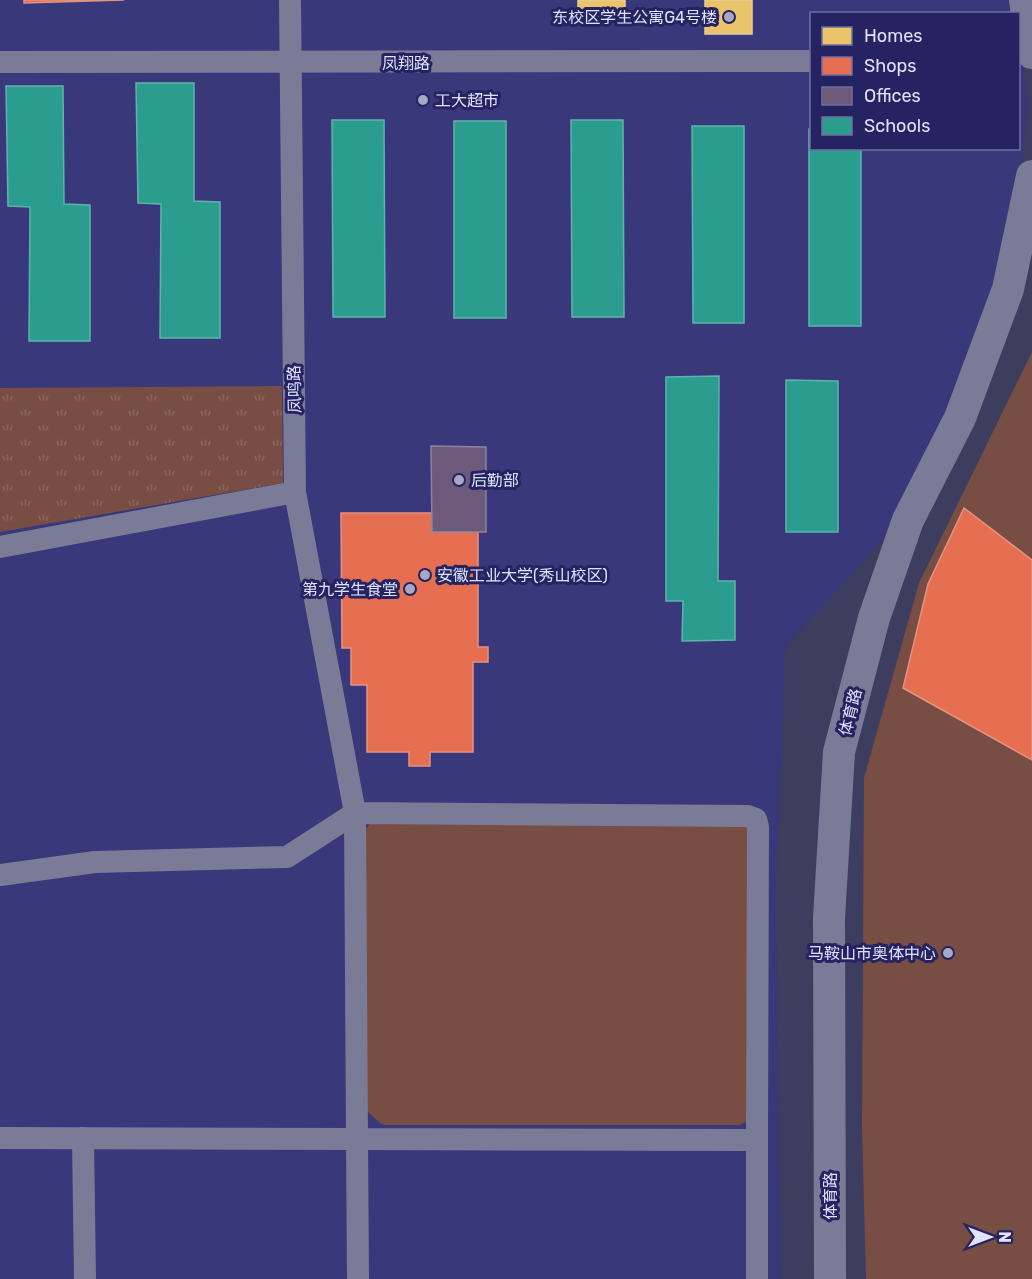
<svg xmlns="http://www.w3.org/2000/svg" width="1032" height="1279" font-family="Rubik,'Noto Sans SC',sans-serif">
  <style>
    .built { fill: #38387a }
    .grass { fill: url(#grass-tufts) }
    .garden { fill: #784d43 }
    .homes { fill: #e9c46a; stroke: #e6cd95; stroke-width: 1.5 }
    .shops { fill: #e76f51; stroke: #e59284; stroke-width: 1.5 }
    .offices { fill: #6d597a; stroke: #8f82a0; stroke-width: 1.5 }
    .schools { fill: #2a9d8f; stroke: #60b2af; stroke-width: 1.5 }
    .lines { fill: none; stroke-linecap: round; stroke-linejoin: round }
    .street { stroke: #7a7c97; stroke-width: 22 }
    .secondary { stroke: #7a7c97; stroke-width: 32 }
    .poi-dot { fill: #a6a8c4; stroke: #262362; stroke-width: 2 }
    .labels { text-anchor: middle; stroke-width: 6; stroke-linejoin: round; paint-order: stroke }
    .poi-label { font-size: 16px; fill: #dfe2fa; stroke: #262362; text-anchor: end }
    .street-label { font-size: 16px; fill: #dfe2fa; stroke: #262362 }
  </style>
  <defs>
    <pattern id="grass-tufts" width="24" height="20" patternUnits="userSpaceOnUse" patternTransform="scale(1.5)"><rect width="24" height="20" fill="#784d43"/><path d="M3 7l-1-3M5 7V3M7 7l1-3M15 17l-1-3M17 17v-4M19 17l1-3" fill="none" stroke="#8b665f"/></pattern>
  </defs>
  <rect width="100%" height="100%" fill="#3d3d5f"/>
  <!-- built -->
  <polygon class="built" points="0,0 1016,0 1017,13 812,14 812,148 1018,148 1019,25 1028,107 1008,289 917,503 785,647 776,898 781,1279 0,1279"/>
  <!-- grass -->
  <polygon class="grass" points="282,386 283,483 0,532 0,388"/>
  <!-- garden -->
  <g class="garden">
    <polygon points="1032,352 1032,1279 866,1279 862,1128 864,778 919,583"/>
    <polygon points="370,824 747,826 750,1120 740,1125 385,1125 380,1123 367,1111 365,830"/>
  </g>
  <!-- homes -->
  <g class="homes">
    <polygon points="578,0 625,0 625,20 578,19"/>
    <rect x="705" y="0" width="47" height="34"/>
  </g>
  <!-- shops -->
  <g class="shops">
    <polygon points="24,0 124,0 24,3"/>
    <polygon points="964,508 1032,560 1032,760 903,688 928,584"/>
    <polygon points="341,513 432,513 432,532 478,532 478,647 488,647 488,662 473,662 473,752 430,752 430,766 409,766 409,752 367,752 367,685 351,685 351,648 342,648"/>
  </g>
  <!-- offices -->
  <polygon class="offices" points="431,446 486,447 486,532 432,532"/>
  <!-- schools -->
  <g class="schools">
    <polygon points="136,83 194,83 194,201 220,202 220,338 160,338 161,204 138,203"/>
    <polygon points="6,86 63,86 64,204 90,205 90,341 29,341 30,207 8,206"/>
    <polygon points="332,120 384,120 385,317 333,317"/>
    <polygon points="571,120 623,120 624,317 572,317"/>
    <rect x="454" y="121" width="52" height="197"/>
    <polygon points="692,126 744,126 744,323 693,323"/>
    <polygon points="809,129 812,129 812,148 861,148 861,326 809,326"/>
    <polygon points="719,376 718,581 735,581 735,640 682,641 683,601 666,601 666,377"/>
    <polygon points="786,380 838,381 838,532 786,532"/>
  </g>
  <g class="lines">
    <!-- street -->
    <g class="street">
      <polyline points="0,62 812,61"/>
      <polyline points="0,547 295,492 290,0"/>
      <polyline points="0,875 95,862 287,857 355,813 748,816 756,819 758,827 757,1140 357,1139 355,813 295,492"/>
      <polyline points="0,1138 357,1139 358,1279"/>
      <polyline points="83,1138 85,1279"/>
      <polyline points="757,1140 757,1279"/>
    </g>
    <!-- secondary -->
    <g class="secondary">
      <polyline points="1025,0 1032,53"/>
      <polyline points="830,1279 829,918 839,752 874,618 908,520 960,418 1008,289 1032,176"/>
    </g>
  </g>
  <!-- markers -->
  <g class="poi-dot">
    <circle cx="729" cy="17" r="6"/>
    <circle cx="423" cy="100" r="6"/>
    <circle cx="459" cy="480" r="6"/>
    <circle cx="425" cy="575" r="6"/>
    <circle cx="410" cy="589" r="6"/>
    <circle cx="948" cy="953" r="6"/>
  </g>
  <g class="labels">
    <!-- poi labels -->
    <g class="poi-label">
      <text x="717" y="23">东校区学生公寓G4号楼</text>
      <text x="435" y="106" text-anchor="start">工大超市</text>
      <text x="471" y="486" text-anchor="start">后勤部</text>
      <text x="437" y="581" text-anchor="start">安徽工业大学(秀山校区)</text>
      <text x="398" y="595">第九学生食堂</text>
      <text x="936" y="959">马鞍山市奥体中心</text>
    </g>
    <!-- street labels -->
    <g class="street-label">
      <text x="406" y="69">凤翔路</text>
      <text transform="translate(294 389) rotate(-91)" y="6">凤鸣路</text>
      <text transform="translate(850 712) rotate(-76)" y="6">体育路</text>
      <text transform="translate(830 1196) rotate(-90)" y="6">体育路</text>
    </g>
  </g>
  <!-- legend -->
  <rect x="810" y="12" width="210" height="138" fill="#262362" stroke="#706f9f" stroke-width="1.5"/>
  <rect x="822" y="27" width="30" height="18" fill="#e9c46a" stroke="#706f9f" stroke-width="1.5"/>
  <text x="864" y="42" font-size="18" fill="#dfe2fa">Homes</text>
  <rect x="822" y="57" width="30" height="18" fill="#e76f51" stroke="#706f9f" stroke-width="1.5"/>
  <text x="864" y="72" font-size="18" fill="#dfe2fa">Shops</text>
  <rect x="822" y="87" width="30" height="18" fill="#6d597a" stroke="#706f9f" stroke-width="1.5"/>
  <text x="864" y="102" font-size="18" fill="#dfe2fa">Offices</text>
  <rect x="822" y="117" width="30" height="18" fill="#2a9d8f" stroke="#706f9f" stroke-width="1.5"/>
  <text x="864" y="132" font-size="18" fill="#dfe2fa">Schools</text>
  <!-- north arrow -->
  <g transform="translate(990 1237) rotate(90)" stroke="#262362" stroke-width="4.5" paint-order="stroke">
  <path d="M0-4.5L10 22L0 15L-10 22Z" fill="#dfe2fa"/>
  <text y="-9" font-size="16" font-weight="bold" text-anchor="middle" fill="#dfe2fa">N</text>
  </g>
</svg>
